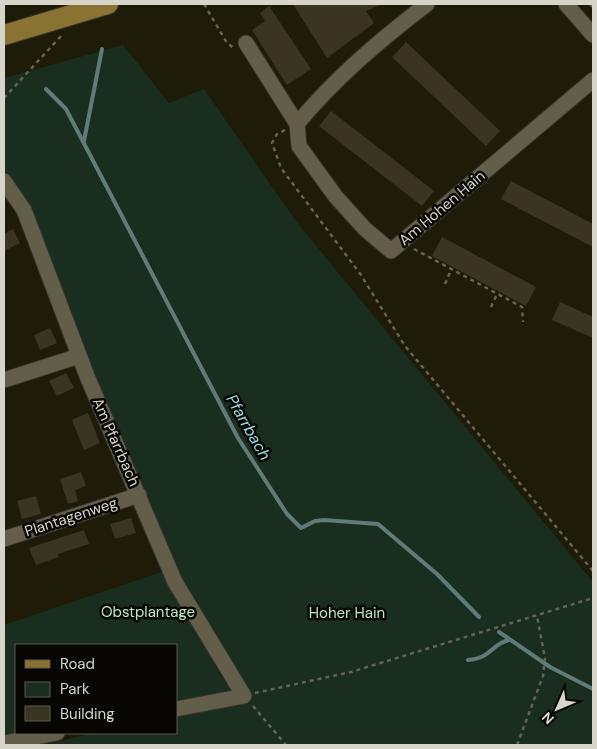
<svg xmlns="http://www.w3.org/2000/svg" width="597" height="749" font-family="'DM Sans',sans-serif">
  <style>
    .green { fill: #192e1e }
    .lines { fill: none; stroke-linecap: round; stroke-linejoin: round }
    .stream { stroke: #617a7a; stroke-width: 4 }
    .building { fill: #393522 }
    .minor-casing { stroke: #36332c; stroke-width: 17 }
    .major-casing { stroke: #36332c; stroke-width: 22 }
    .path { stroke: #666353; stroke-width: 2.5; stroke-dasharray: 4 4; stroke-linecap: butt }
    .minor { stroke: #635e4a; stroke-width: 15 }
    .major { stroke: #897232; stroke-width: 20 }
    .labels { text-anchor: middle; stroke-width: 5; stroke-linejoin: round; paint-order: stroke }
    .street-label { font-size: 15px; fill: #d7d4c9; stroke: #070602 }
    .park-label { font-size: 15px; fill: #b8e9c2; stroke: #070602 }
    .water-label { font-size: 16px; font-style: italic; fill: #94dce6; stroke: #070602 }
  </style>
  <rect width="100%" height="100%" fill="#1f1b09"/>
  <!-- green -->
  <g class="green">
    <polygon points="123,45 169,103 204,89 298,224 593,582 593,745 44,745 94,733 176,733 176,713 243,696 175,582 4,181 4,78"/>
    <polygon points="164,571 222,678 236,694 176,705 176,645 16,645 16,733 35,733 4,739 4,625"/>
  </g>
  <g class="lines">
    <!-- stream -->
    <g class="stream">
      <polyline points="46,89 66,109 238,438 287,514 301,528 315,521 324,520 378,524 437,574 479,617"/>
      <polyline points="84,141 102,49"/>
      <polyline points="499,632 550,667 593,689"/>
      <path d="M468 660C492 658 491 644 509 640"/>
    </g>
  </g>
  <!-- building -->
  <g class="building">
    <polygon points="293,4 383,4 366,11 374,23 327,58"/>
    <polygon points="269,6 311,69 287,85 252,30 265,21 260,13"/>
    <polygon points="406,42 500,131 486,146 392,57"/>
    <polygon points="331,111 434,191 422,206 319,126"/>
    <polygon points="511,181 593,224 593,247 501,199"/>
    <polygon points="13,229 20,243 4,251 4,234"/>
    <polygon points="442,237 536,287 526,306 432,256"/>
    <polygon points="560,302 593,317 593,338 552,320"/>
    <polygon points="50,328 57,343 40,350 34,335"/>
    <polygon points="66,373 74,388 57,396 49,381"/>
    <polygon points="88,413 100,443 84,450 72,420"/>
    <polygon points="81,472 86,486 75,490 78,501 68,504 60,479"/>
    <polygon points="36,496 41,514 22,519 17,501"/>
    <polygon points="131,518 136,533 115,539 110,524"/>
    <polygon points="84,530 89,544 58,554 59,557 36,565 29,548"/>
  </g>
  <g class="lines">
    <defs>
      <g id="minor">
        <path d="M427 4C380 40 335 78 297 124L299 146 336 197 365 229 391 251 593 80"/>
        <polyline points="566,4 593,35"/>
        <polyline points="246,43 297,124"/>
        <polyline points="4,181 24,210 87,376 175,582 244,696 176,709"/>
        <polyline points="4,380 79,356"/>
        <polyline points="4,539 139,495"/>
        <polyline points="4,743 57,733"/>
      </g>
      <polyline id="major" points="4,35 108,4"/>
    </defs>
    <!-- minor casing -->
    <use href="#minor" class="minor-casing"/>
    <!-- major casing -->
    <use href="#major" class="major-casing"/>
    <!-- path -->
    <g class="path">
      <polyline points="204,4 227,43 234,48"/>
      <polyline points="590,4 593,7"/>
      <polyline points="4,98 62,35"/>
      <polyline points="285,130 277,134 272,143 281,168 361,275 405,346 593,571"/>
      <polyline points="414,249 522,307 523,322"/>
      <polyline points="445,284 451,270"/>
      <polyline points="491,307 497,294"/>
      <polyline points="255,693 351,672 593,598"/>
      <polyline points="253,706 286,745"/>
      <polyline points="517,745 543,676 545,658 537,616"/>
    </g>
    <!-- minor -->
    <use href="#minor" class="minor"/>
    <!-- major -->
    <use href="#major" class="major"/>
  </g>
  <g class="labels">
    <!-- street labels -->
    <g class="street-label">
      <text transform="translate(442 208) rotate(-40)" y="5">Am Hohen Hain</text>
      <text transform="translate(116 442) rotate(66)" y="5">Am Pfarrbach</text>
      <text transform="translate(71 517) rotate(-18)" y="5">Plantagenweg</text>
    </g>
    <!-- park labels -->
    <g class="park-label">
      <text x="148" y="617">Obstplantage</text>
      <text x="347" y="618">Hoher Hain</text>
    </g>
    <!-- water labels -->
    <g class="water-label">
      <text transform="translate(249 427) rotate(60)" y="6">Pfarrbach</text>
    </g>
  </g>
  <!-- border -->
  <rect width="597" height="749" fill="none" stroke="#d7d4c9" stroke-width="10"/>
  <!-- legend -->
  <rect x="15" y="644" width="162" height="90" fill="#070602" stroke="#5a5852"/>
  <rect x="25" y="660" width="25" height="8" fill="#897232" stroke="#5a5852"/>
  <text x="60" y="669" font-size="15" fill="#d7d4c9">Road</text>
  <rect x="25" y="682" width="25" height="15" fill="#192e1e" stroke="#5a5852"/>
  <text x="60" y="694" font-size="15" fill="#d7d4c9">Park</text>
  <rect x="25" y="706" width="25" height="15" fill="#393522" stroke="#5a5852"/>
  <text x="60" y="719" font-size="15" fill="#d7d4c9">Building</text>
  <!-- north arrow -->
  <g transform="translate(557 709) rotate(225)" stroke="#070602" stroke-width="4" paint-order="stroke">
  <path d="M0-4L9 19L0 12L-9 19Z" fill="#d7d4c9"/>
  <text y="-8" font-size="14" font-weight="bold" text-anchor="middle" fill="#d7d4c9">N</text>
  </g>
</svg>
